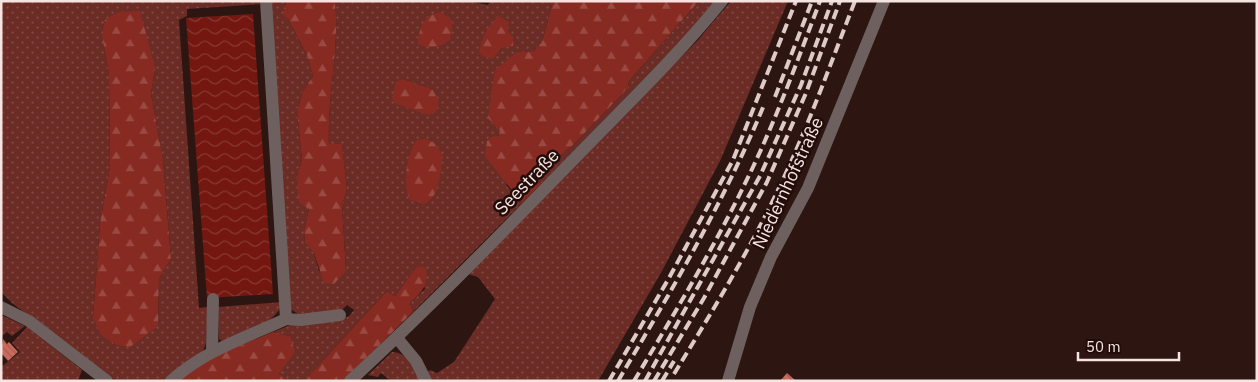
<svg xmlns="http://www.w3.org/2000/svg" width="1258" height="382" font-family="'IBM Plex Sans',sans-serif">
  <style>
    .grass { fill: url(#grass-dots); fill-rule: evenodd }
    .forest { fill: url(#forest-firs) }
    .water { fill: url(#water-waves) }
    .building { fill: url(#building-back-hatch) }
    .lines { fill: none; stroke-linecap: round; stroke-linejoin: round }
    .minor { stroke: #6d605e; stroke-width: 12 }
    .rail { stroke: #decbc8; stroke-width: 4; stroke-dasharray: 10 5; stroke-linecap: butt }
    .labels { text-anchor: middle; stroke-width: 5; stroke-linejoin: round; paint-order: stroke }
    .street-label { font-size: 18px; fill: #f6e4e1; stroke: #230d0a }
  </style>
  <defs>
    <pattern id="grass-dots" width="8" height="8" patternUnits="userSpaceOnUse" patternTransform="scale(1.25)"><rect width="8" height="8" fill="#6a2c24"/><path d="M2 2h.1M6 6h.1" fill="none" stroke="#804a44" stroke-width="1.8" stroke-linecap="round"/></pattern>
    <pattern id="forest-firs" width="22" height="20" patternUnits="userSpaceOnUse" patternTransform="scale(1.25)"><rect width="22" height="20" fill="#872b22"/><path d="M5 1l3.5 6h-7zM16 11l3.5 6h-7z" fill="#994a42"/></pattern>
    <pattern id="water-waves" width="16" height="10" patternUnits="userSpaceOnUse" patternTransform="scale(1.25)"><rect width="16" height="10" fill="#731710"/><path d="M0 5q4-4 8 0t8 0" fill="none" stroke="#883932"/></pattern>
    <pattern id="building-back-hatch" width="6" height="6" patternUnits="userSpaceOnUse" patternTransform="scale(1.25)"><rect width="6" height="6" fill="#cd6a5c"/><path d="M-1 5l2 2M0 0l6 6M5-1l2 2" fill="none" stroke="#9f5d54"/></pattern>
  </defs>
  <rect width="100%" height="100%" fill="#2d1612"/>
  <!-- grass -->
  <g class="grass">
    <path d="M1 1H262V4L187 9V16L179 20 199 308 208 307 206 343 203 351 165 381H116L12 303 1 292ZM102 37 155 68 151 94 163 159 171 259 159 279 158 326 93 318 100 223 110 167 109 74Z"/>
    <path d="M269 1H287L284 8V17L288 19 307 55 313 76 303 91 297 111 302 160 297 176 309 209 304 230 305 243 314 253 319 271H346L342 205 347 189 342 145 329 144C327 96 340 49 335 1H468L488 5 490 1H553L542 42 533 52 498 137 507 186 522 203 413 312 410 303 425 289 417 266 395 296 387 291 304 381H288L279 375 290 336 273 332 293 324 348 317 354 310 347 305 341 311 301 316 289 308ZM403 79 432 89 406 106 395 103Z"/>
    <polygon points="699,1 715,1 678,44 541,184 535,177 574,144 627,89 629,81"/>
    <polygon points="731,1 788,1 720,161 662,271 598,381 430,381 426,373 430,370 437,373 454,362 495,299 478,277 468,274 698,40"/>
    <path d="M282 302C278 325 240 333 222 341L219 339 218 307Z"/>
    <polygon points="1,315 25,326 12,336 7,332 1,337"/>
    <polygon points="27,327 82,370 78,381 1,381 1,367 20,352 12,343"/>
    <path d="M392 352C408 352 414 369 421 381H391L381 373 378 377 368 375Z"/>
  </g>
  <!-- forest -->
  <g class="forest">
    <path d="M287 1H335C340 49 327 96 329 144H342L347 189 342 205 346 271 334 284 324 283 314 253 305 243 304 230 309 209 299 202 297 176 302 160 297 111 303 91 313 76 307 55 288 19 284 17V8Z"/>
    <polygon points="553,1 699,1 629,81 627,89 574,144 535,177 541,184 522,203 485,156 487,141 493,136 498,137 500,131 488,118 495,70 517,52 533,52 542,42"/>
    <polygon points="140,11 155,68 151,94 163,159 171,259 159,279 158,326 130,347 117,345 101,335 93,318 100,223 110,167 109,74 102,37 105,20 118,12"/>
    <path d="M441 12 453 21 450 40C438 47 431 50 418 44 419 28 423 15 441 12Z"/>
    <polygon points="498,16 509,22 507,30 513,37 513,46 501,48 492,59 483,56 479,51 485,33"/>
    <polygon points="403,79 432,89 439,101 437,111 428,115 394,103 392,97 396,82"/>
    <path d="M425 139 434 143 443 155C440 173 441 194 425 204L410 200C403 184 406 154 417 140Z"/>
    <path d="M417 266 426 268C428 286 423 291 410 303L413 312 343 381H304L387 291 395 296Z"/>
    <polygon points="273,332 290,336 295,352 279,374 288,381 179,381 211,357"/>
  </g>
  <!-- water -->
  <polygon class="water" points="253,14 273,294 207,298 186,18"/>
  <!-- building -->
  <g class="building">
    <polygon points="3,339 7,344 9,342 18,352 8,361 1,353"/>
    <polygon points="787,373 796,381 780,381"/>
  </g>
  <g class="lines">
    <!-- minor -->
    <g class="minor">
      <polyline points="1,307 29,321 107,381"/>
      <polyline points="286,319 301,320 340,315"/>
      <polyline points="397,338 416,361 426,381"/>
      <polyline points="212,351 213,299"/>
      <path d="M171 381C205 350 245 338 286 319L266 1"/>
      <path d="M350 381C426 311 499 236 571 162 622 109 676 58 722 1"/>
      <polyline points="728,381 750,307 771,257 808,188 884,1"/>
    </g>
    <!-- rail -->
    <g class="rail">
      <polyline points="775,97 812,1"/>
      <path d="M674 374C710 315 747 255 777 192 807 130 830 65 855 1"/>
      <polyline points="609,381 669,278 733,160 796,1"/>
      <path d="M618 381C672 290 724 202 764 105"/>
      <path d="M634 381C676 311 718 241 753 167 778 114 799 57 820 1"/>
      <polyline points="645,381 760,176 801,85 832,1"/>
      <polyline points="654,381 704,298 767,182 806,93 840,1"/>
      <polyline points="662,381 674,361"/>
    </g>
  </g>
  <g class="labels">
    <!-- street labels -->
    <g class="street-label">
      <text transform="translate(527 182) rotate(-46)" y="6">Seestraße</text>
      <text transform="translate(788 183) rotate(-65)" y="6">Niedernhofstraße</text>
    </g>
  </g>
  <!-- border -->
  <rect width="1258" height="382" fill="none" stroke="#f6e4e1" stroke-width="5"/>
  <!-- scale -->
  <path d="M1078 352v8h101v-8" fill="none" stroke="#f6e4e1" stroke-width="2.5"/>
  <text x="1086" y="352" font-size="15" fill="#f6e4e1" stroke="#230d0a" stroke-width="4" paint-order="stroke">50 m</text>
</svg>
